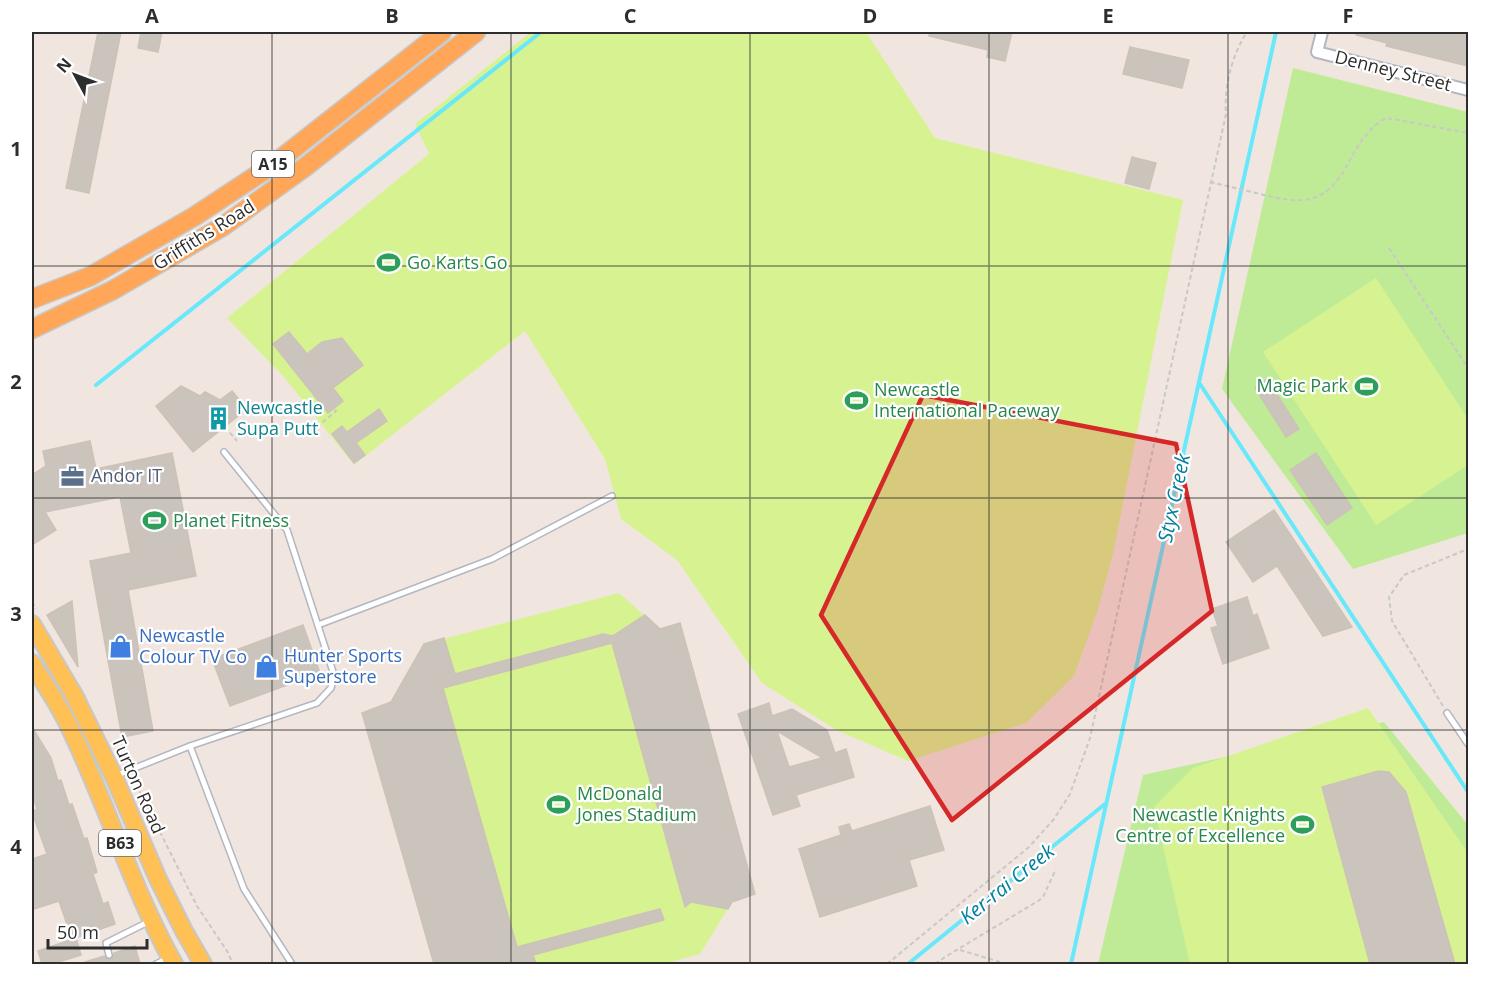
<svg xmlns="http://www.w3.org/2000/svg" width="1500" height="996" font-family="'Open Sans',sans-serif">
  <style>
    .green { fill: #bfeb96 }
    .pitch { fill: #d7f391 }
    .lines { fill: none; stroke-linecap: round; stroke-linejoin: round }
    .stream { stroke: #69e8fb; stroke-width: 4 }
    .building { fill: #cbc4bd; stroke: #ccc2b8; stroke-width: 1.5; fill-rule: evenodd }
    .service-casing { stroke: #b3b7c2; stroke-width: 8 }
    .minor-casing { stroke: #b3b7c2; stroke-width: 14 }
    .primary-casing { stroke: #c8c8c8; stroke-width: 20 }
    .trunk-casing { stroke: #c8c8c8; stroke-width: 21 }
    .path { stroke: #c8c8c8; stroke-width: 2; stroke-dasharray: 4.5 3; stroke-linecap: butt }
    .service { stroke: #fff; stroke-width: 5 }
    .minor { stroke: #fff; stroke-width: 10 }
    .primary { stroke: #ffc055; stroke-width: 16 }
    .trunk { stroke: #ffa658; stroke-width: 18 }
    .marked { fill: #d62828; fill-opacity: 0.2; stroke: #d62828; stroke-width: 4.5; stroke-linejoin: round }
    .grid { fill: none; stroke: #2d2d2d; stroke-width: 1.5; stroke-opacity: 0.55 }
    .labels { text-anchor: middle; stroke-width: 4.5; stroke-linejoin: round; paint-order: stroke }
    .shield { fill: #fff; stroke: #6c6c6c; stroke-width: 1.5 }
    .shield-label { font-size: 16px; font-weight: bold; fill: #2d2d2d }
    .street-label { font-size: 18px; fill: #2d2d2d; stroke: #fff }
    .leisure-label { font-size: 18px; fill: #27864d; stroke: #fff; text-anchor: start }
    .culture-label { font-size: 18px; fill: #0d838f; stroke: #fff; text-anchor: start }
    .service-label { font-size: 18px; fill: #4e5e75; stroke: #fff; text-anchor: start }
    .shop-label { font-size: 18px; fill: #366cbe; stroke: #fff; text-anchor: start }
    .water-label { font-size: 20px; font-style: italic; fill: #027f9f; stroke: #fff }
    .neatline { fill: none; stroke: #2d2d2d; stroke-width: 2 }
    .grid-label { font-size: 20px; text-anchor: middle; font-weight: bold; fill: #2d2d2d }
  </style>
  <rect width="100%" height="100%" fill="#f0e6df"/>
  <!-- green -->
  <g class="green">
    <polygon points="1293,68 1468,112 1468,533 1353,569 1222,389"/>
    <polygon points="1384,722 1468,825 1468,964 1098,964 1143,775"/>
  </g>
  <!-- pitch -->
  <g class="pitch">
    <polygon points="531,32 866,32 935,138 1183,200 1113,554 1097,612 1074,676 1026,723 908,761 836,730 762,683 677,560 621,519 605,459 525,331 354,465 284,377 227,318 429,154 415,124"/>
    <polygon points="1376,278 1468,419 1468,465 1376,525 1263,352"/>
    <polygon points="619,593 660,629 680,623 755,894 732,902 700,954 664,964 434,964 362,713 391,702 424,644"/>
    <polygon points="1368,708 1468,853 1468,964 1190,964 1154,807 1193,768"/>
  </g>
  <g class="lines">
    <!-- stream -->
    <g class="stream">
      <polyline points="1200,384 1468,792"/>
      <polyline points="96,385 541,32"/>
      <polyline points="908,964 1105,804"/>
      <polyline points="1071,964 1276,32"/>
    </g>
  </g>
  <!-- building -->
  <g class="building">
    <polygon points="98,32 121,32 89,193 66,188"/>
    <polygon points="141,32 162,32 158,52 138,48"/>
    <polygon points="930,32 1012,32 1005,61 987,57 988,50 929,36"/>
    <polygon points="1356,32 1468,32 1468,66 1386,46 1387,43 1356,35"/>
    <polygon points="1130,47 1189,60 1182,88 1123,74"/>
    <polygon points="1132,157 1156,163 1149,189 1125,183"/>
    <polygon points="289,332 307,354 322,342 342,338 363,365 333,388 343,401 328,413 273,344"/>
    <polygon points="1267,379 1299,429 1286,437 1255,388"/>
    <polygon points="181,386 200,396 205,392 220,400 232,391 247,409 193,452 156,406"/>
    <polygon points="379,409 387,421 356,443 365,455 354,463 332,434 342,426 347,432"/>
    <polygon points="90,441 96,469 172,453 196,576 128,590 153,731 122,737 90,561 131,553 120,497 45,512 56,530 32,545 32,475 46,466 43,451"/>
    <polygon points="1316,453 1352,508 1327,525 1290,470"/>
    <polygon points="1274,510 1352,627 1323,636 1277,566 1253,582 1226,542"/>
    <polygon points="1247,597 1253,616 1257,614 1269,648 1223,664 1211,628 1218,626 1212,609"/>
    <polygon points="72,601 78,667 47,615"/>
    <polygon points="645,615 660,629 680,623 755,894 732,902 728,909 691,902 685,907 612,643 443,688 517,947 660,909 664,920 533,955 536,964 434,964 362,713 391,702 424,644 444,638 455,674 603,634 613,636"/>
    <polygon points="303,625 320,673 230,706 212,659"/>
    <path d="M769 703 772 716 792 709 827 730 835 753 846 749 854 777 796 795 800 806 773 815 738 714ZM777 731 821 757 822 758 789 767Z"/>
    <polygon points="32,727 51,758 58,781 61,780 69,805 72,804 84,839 87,838 97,872 93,874 103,904 108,902 115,924 72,939 59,901 34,909 32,900 32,859 47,854 32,812 37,809 32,794"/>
    <polygon points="1378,771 1389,772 1406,792 1455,964 1370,964 1322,787"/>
    <polygon points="930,806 944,850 909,860 917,886 820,917 799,849 841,835 839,827 849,824 852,831"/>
    <polygon points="76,938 81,955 52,964 42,964 38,951"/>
    <polygon points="135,946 140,964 86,964 85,962 104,956 107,959 111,960 114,953"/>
  </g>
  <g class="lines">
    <defs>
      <g id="service">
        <polyline points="318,625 492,559 612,496"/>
        <polyline points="1447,713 1468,744"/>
        <polyline points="190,746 244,889 292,964"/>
        <polyline points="115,776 190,746 317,703 331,688 334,675 287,530 224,452"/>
        <polyline points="109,955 106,943 150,921"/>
        <polyline points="156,964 168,958"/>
      </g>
      <polyline id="minor" points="1322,32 1317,52 1468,90"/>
      <g id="primary">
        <polyline points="32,624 74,695 114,777 158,879 184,931 203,964"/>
        <path d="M32 663C44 683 57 702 67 722 106 801 131 887 174 964"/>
      </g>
      <g id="trunk">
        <polyline points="32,299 91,276 195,216 274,164 442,32"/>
        <polyline points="32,329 113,290 222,227 305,167 476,32"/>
      </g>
    </defs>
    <!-- service casing -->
    <use href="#service" class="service-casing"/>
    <!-- minor casing -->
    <use href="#minor" class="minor-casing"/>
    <!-- primary casing -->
    <use href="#primary" class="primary-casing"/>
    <!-- trunk casing -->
    <use href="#trunk" class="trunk-casing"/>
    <!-- path -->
    <g class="path">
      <path d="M1210 182C1227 186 1243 190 1260 194 1306 206 1328 204 1351 158 1360 142 1370 126 1387 118L1468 133"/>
      <polyline points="1389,248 1468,368"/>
      <polyline points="225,427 237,441"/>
      <polyline points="311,432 336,411 334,408"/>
      <polyline points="32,602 36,609"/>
      <polyline points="1443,706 1392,621 1389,597 1404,575 1468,549"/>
      <polyline points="133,778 197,906 227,951 233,964"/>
      <polyline points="960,950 1007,964"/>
      <path d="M887 964 1029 847 1054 819 1070 794 1090 738 1226 114C1224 86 1232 55 1247 32"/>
      <polyline points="935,964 945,957 1038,901 1043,897 1056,869"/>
    </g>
    <!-- service -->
    <use href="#service" class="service"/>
    <!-- minor -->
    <use href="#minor" class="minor"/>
    <!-- primary -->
    <use href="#primary" class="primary"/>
    <!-- trunk -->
    <use href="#trunk" class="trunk"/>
  </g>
  <!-- marked area -->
  <path class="marked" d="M923 395 1176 444 1212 611 952 820 821 615Z"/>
  <!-- grid -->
  <path class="grid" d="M272 32V964M511 32V964M750 32V964M989 32V964M1228 32V964M32 266H1468M32 498H1468M32 730H1468"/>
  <!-- icons -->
  <defs>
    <symbol id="stadium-bare" viewBox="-9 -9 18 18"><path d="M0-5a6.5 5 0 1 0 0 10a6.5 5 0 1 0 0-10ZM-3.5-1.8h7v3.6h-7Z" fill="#2e9e5b" stroke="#fff" stroke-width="2.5" paint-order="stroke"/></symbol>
    <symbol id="building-bare" viewBox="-9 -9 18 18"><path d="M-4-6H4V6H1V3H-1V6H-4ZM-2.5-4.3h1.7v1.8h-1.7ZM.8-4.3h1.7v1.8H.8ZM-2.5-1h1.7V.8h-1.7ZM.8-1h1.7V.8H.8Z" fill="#0f9aa8" stroke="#fff" stroke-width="2.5" paint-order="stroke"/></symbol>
    <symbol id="office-bare" viewBox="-9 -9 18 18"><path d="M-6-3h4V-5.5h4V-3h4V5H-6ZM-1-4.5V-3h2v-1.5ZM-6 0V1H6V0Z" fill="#5c6f8a" stroke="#fff" stroke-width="2.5" paint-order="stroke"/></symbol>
    <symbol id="shop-bare" viewBox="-9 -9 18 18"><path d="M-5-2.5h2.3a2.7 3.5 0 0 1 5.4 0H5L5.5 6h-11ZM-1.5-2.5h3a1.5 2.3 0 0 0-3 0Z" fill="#3f7fe0" stroke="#fff" stroke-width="2.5" paint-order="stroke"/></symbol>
  </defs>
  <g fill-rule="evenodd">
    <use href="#stadium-bare" x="372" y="246" width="33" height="33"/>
    <use href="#stadium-bare" x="1350" y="370" width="33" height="33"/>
    <use href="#stadium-bare" x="840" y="384" width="33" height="33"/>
    <use href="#building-bare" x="202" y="402" width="33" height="33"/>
    <use href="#office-bare" x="56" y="460" width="33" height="33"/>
    <use href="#stadium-bare" x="138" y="504" width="33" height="33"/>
    <use href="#shop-bare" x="104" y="630" width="33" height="33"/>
    <use href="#shop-bare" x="250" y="650" width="33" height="33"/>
    <use href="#stadium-bare" x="542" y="788" width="33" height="33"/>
    <use href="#stadium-bare" x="1286" y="808" width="33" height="33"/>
  </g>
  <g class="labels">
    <!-- shield labels -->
    <g class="shield">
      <rect x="252" y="151" width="42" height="26" rx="4.5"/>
      <rect x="99" y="830" width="42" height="26" rx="4.5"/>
    </g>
    <g class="shield-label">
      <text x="273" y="170">A15</text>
      <text x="120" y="849">B63</text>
    </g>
    <!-- street labels -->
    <g class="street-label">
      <text transform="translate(1393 71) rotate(14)" y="6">Denney Street</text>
      <text transform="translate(204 235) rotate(-32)" y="6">Griffiths Road</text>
      <text transform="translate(138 785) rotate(66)" y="6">Turton Road</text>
    </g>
    <!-- leisure labels -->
    <g class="leisure-label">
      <text x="407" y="269">Go Karts Go</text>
      <text x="1348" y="392" text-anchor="end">Magic Park</text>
      <text x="874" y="396">Newcastle<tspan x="874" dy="21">International Paceway</tspan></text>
      <text x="173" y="527">Planet Fitness</text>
      <text x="577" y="800">McDonald<tspan x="577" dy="21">Jones Stadium</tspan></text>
      <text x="1285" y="821" text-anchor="end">Newcastle Knights<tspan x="1285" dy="21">Centre of Excellence</tspan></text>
    </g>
    <!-- culture labels -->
    <g class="culture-label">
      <text x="237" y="414">Newcastle<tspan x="237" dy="21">Supa Putt</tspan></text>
    </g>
    <!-- service labels -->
    <g class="service-label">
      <text x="91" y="482">Andor IT</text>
    </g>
    <!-- shop labels -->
    <g class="shop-label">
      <text x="139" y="642">Newcastle<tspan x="139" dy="21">Colour TV Co</tspan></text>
      <text x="284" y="662">Hunter Sports<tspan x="284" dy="21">Superstore</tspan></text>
    </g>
    <!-- water labels -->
    <g class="water-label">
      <text transform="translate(1174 498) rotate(-78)" y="7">Styx Creek</text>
      <text transform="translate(1007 884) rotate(-39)" y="7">Ker-rai Creek</text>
    </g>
  </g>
  <!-- border -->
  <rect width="1500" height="996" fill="none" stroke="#ffffff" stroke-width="66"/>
  <!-- north arrow -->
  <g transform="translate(75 75) rotate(311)" stroke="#ffffff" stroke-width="4.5" paint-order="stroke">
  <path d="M0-4.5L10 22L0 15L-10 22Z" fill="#2d2d2d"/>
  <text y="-9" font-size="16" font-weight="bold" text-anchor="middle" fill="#2d2d2d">N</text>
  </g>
  <!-- scale -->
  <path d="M48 939v9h99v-9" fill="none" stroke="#2d2d2d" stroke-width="3"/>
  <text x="57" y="939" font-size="18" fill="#2d2d2d" stroke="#ffffff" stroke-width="4.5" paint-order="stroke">50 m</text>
  <rect x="33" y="33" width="1434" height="930" class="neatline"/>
  <g class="grid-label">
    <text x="152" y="23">A</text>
    <text x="392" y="23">B</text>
    <text x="630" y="23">C</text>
    <text x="870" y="23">D</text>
    <text x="1108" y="23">E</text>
    <text x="1348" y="23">F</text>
    <text x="16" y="156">1</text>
    <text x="16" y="389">2</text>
    <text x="16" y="621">3</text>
    <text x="16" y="854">4</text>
  </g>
</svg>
